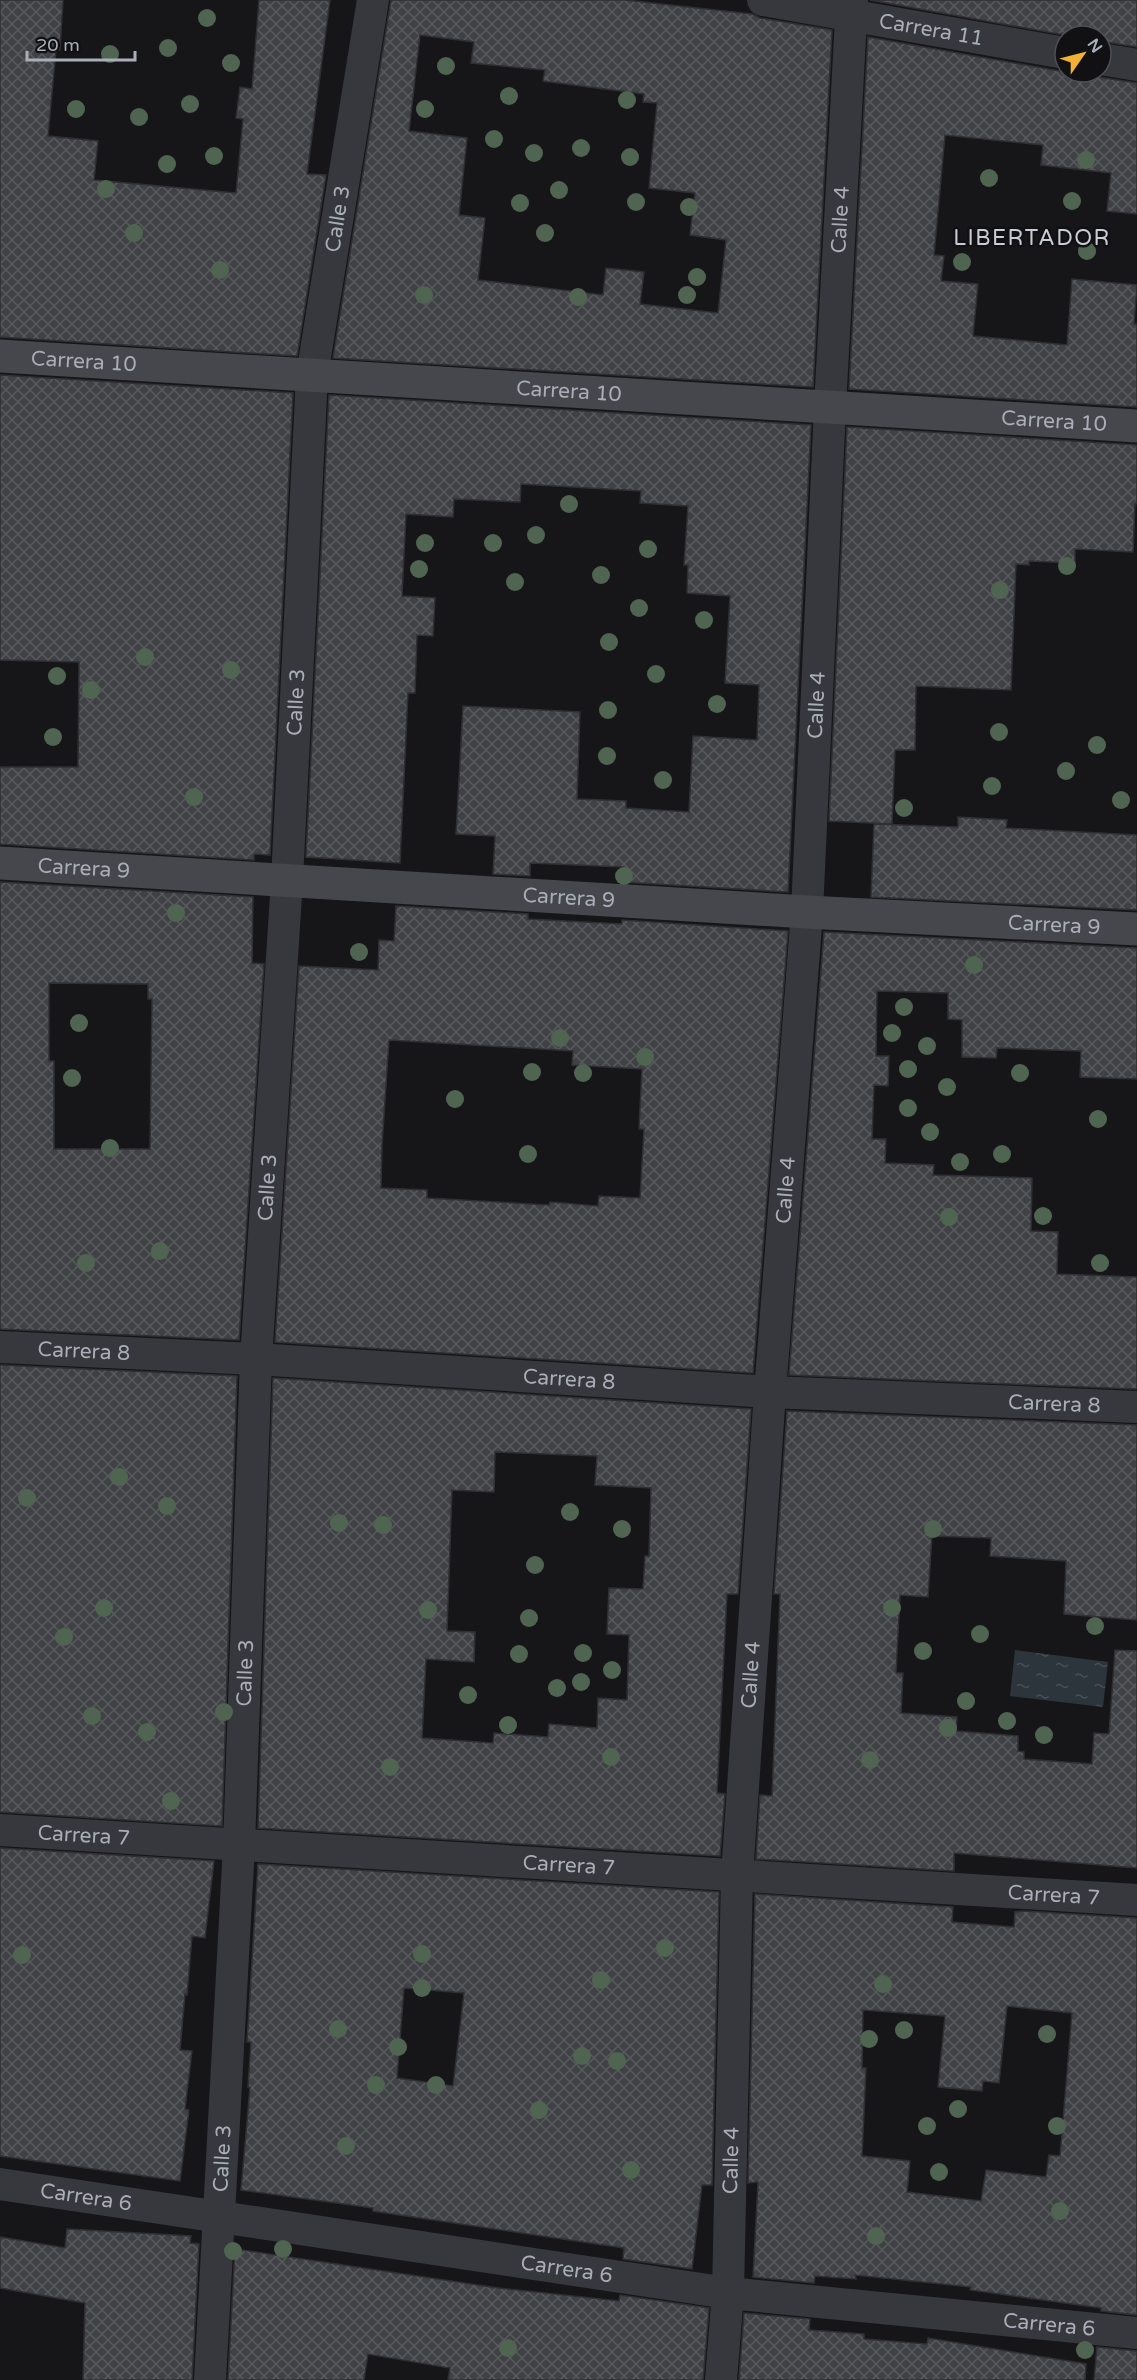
<svg xmlns="http://www.w3.org/2000/svg" width="1137" height="2380" font-family="'Varela Round',sans-serif">
  <style>
    .water { fill: url(#water-ripples) }
    .building { fill: url(#building-cross-hatch); stroke: #303034; stroke-width: 1.5; fill-rule: evenodd }
    .lines { fill: none; stroke-linecap: round; stroke-linejoin: round }
    .street { stroke: #37383d; stroke-width: 32 }
    .secondary { stroke: #45474d; stroke-width: 33 }
    .tree { fill: #506452 }
    .labels { text-anchor: middle; stroke-width: 5; stroke-linejoin: round; paint-order: stroke }
    .street-label { font-size: 21px; fill: #a8adb8; stroke: #111113 }
    .neighbourhood-label { font-size: 22px; letter-spacing: 1.5px; fill: #c9ccd4; stroke: #111113 }
  </style>
  <defs>
    <pattern id="water-ripples" width="26" height="14" patternUnits="userSpaceOnUse" patternTransform="scale(1.5)"><rect width="26" height="14" fill="#2c353c"/><path d="M2 4q2-2 4 0t4 0M15 11q2-2 4 0t4 0" fill="none" stroke="#485056"/></pattern>
    <pattern id="building-cross-hatch" width="8" height="8" patternUnits="userSpaceOnUse" patternTransform="scale(1.5)"><rect width="8" height="8" fill="#404145"/><path d="M0 0l8 8M0 8l8-8" fill="none" stroke="#595a5e"/></pattern>
  </defs>
  <rect width="100%" height="100%" fill="#161618"/>
  <!-- water -->
  <polygon class="water" points="1015,1650 1108,1662 1103,1707 1010,1696"/>
  <!-- building -->
  <g class="building">
    <polygon points="0,0 63,0 60,50 56,50 48,136 98,141 94,180 236,193 243,119 236,118 240,87 252,89 259,0 330,0 307,174 326,175 297,356 0,337"/>
    <path d="M391 0H625L752 14 760 18 832 30 813 387 333 358ZM420 35 474 42 471 63 545 70 543 81 644 94 643 102 657 103 649 188 695 193 690 235 726 240 718 313 640 304 644 272 606 268 603 295 478 280 485 218 459 215 467 138 409 131Z"/>
    <polygon points="870,0 1137,0 1137,47 1101,41 1101,36 1070,36"/>
    <polygon points="868,37 1065,72 1089,72 1098,77 1137,83 1137,214 1107,211 1111,173 1041,165 1043,145 945,135 934,255 944,256 941,281 978,284 973,336 1067,345 1072,279 1137,285 1134,324 1137,324 1137,407 849,389"/>
    <polygon points="0,375 293,393 270,855 254,854 254,860 0,844 0,767 78,767 79,662 0,660"/>
    <polygon points="329,395 811,425 788,892 623,882 623,867 530,863 530,876 493,874 495,836 456,834 463,706 580,712 577,799 626,801 626,808 689,812 693,736 757,740 759,685 725,683 730,596 687,593 688,565 684,565 688,506 640,503 641,491 521,484 520,502 454,499 453,517 406,514 402,596 435,598 433,636 417,635 415,693 408,693 400,863 306,857"/>
    <polygon points="847,427 1137,445 1137,504 1135,504 1133,552 1075,549 1075,563 1029,561 1029,565 1016,564 1011,690 916,686 915,750 895,750 892,824 829,821"/>
    <polygon points="958,817 1007,820 1006,828 1137,835 1137,910 871,897 874,824 958,827"/>
    <path d="M0 882 253 897 252 963 264 964 239 1340 0 1329ZM49 983 148 984V999H152L150 1149H54V1061H49Z"/>
    <path d="M396 906 528 914V919L622 924V920L788 931 753 1373 275 1342 299 966 378 970 379 940 394 941ZM389 1040 573 1051 572 1065 642 1069 639 1129H644L640 1198 599 1196 598 1206 550 1202 549 1205 427 1198V1190L381 1188 382 1145Z"/>
    <polygon points="824,932 1137,948 1137,1079 1080,1077 1081,1051 997,1048 996,1058 962,1057 962,1020 948,1019 948,993 877,991 876,1056 889,1056 888,1086 874,1085 872,1139 886,1139 885,1163 934,1165 933,1175 1032,1178 1031,1231 1058,1232 1057,1274 1137,1277 1137,1389 789,1375"/>
    <polygon points="0,1365 237,1376 222,1826 0,1812"/>
    <path d="M273 1378 751 1409 738 1594H727L717 1793 725 1794 720 1856 258 1828ZM495 1452 597 1456 595 1485 651 1488 649 1556H645L643 1589 609 1588 607 1634 629 1635 627 1700 598 1698 597 1728 549 1724 548 1737 494 1733 493 1743 422 1738 426 1659 474 1662 475 1632 447 1631 452 1490 494 1492Z"/>
    <polygon points="787,1411 1137,1425 1137,1620 1064,1614 1066,1561 990,1556 991,1538 932,1536 928,1597 900,1595 896,1673 903,1673 901,1713 957,1717 956,1731 1018,1736 1018,1751 1024,1752 1024,1759 1092,1764 1094,1733 1109,1734 1115,1650 1137,1651 1137,1868 954,1853 954,1871 756,1859 760,1795 772,1796 780,1594 774,1594"/>
    <polygon points="0,1848 214,1861 205,1938 192,1936 187,1995 185,1994 180,2050 192,2051 185,2109 189,2110 180,2181 0,2156"/>
    <path d="M258 1864 719 1892 712 2185H702L692 2269 623 2259 624 2248 373 2211V2208L241 2190 250 2087H248L251 2042H247ZM404 1988 464 1993 453 2086 397 2078Z"/>
    <path d="M755 1894 953 1907 952 1922 1014 1927 1015 1912 1023 1911 1137 1918V2315L1101 2311V2308L970 2290 971 2287 855 2275 856 2279 815 2276 814 2283 753 2277 758 2182 748 2183ZM1007 2006 1072 2013 1060 2156 1049 2155 1046 2177 986 2170 981 2201 907 2192 910 2161 862 2156 866 2068H862L863 2010 945 2016 938 2087 982 2091 983 2081 999 2083Z"/>
    <polygon points="67,2229 191,2236 190,2243 199,2244 192,2380 83,2380 85,2303 0,2288 0,2237 65,2248"/>
    <polygon points="235,2249 498,2288 619,2301 620,2295 709,2308 703,2380 448,2380 450,2368 368,2354 364,2380 228,2380"/>
    <polygon points="744,2313 810,2319 809,2330 864,2334 864,2339 927,2344 928,2338 1086,2364 1085,2380 739,2380"/>
    <polygon points="1097,2347 1137,2351 1137,2380 1094,2380"/>
  </g>
  <g class="lines">
    <!-- street -->
    <g class="street">
      <path id="s1" d="M763 0 1065 53"/>
      <polyline points="1101,59 1137,65"/>
      <path id="s2" d="M0 1347 256 1359 770 1392 1137 1407"/>
      <path id="s3" d="M0 1830 1137 1900"/>
      <path id="s4" d="M0 2184 728 2293 1137 2333"/>
      <path id="s5" d="M210 2380 239 1845 256 1359 287 880 312 375 373 0"/>
      <path id="s6" d="M721 2380 728 2293 737 1875 770 1392 807 912 830 407 852 0"/>
    </g>
    <!-- secondary -->
    <g class="secondary">
      <path id="s7" d="M0 356 1137 426"/>
      <path id="s8" d="M0 863 807 912 1137 929"/>
    </g>
  </g>
  <!-- trees -->
  <g class="tree">
    <circle cx="207" cy="18" r="9"/>
    <circle cx="168" cy="48" r="9"/>
    <circle cx="110" cy="54" r="9"/>
    <circle cx="231" cy="63" r="9"/>
    <circle cx="446" cy="66" r="9"/>
    <circle cx="509" cy="96" r="9"/>
    <circle cx="627" cy="100" r="9"/>
    <circle cx="190" cy="104" r="9"/>
    <circle cx="76" cy="109" r="9"/>
    <circle cx="425" cy="109" r="9"/>
    <circle cx="139" cy="117" r="9"/>
    <circle cx="494" cy="139" r="9"/>
    <circle cx="581" cy="148" r="9"/>
    <circle cx="534" cy="153" r="9"/>
    <circle cx="214" cy="156" r="9"/>
    <circle cx="630" cy="157" r="9"/>
    <circle cx="1086" cy="160" r="9"/>
    <circle cx="167" cy="164" r="9"/>
    <circle cx="989" cy="178" r="9"/>
    <circle cx="106" cy="189" r="9"/>
    <circle cx="559" cy="190" r="9"/>
    <circle cx="1072" cy="201" r="9"/>
    <circle cx="636" cy="202" r="9"/>
    <circle cx="520" cy="203" r="9"/>
    <circle cx="689" cy="207" r="9"/>
    <circle cx="134" cy="233" r="9"/>
    <circle cx="545" cy="233" r="9"/>
    <circle cx="1087" cy="251" r="9"/>
    <circle cx="962" cy="262" r="9"/>
    <circle cx="220" cy="270" r="9"/>
    <circle cx="697" cy="277" r="9"/>
    <circle cx="424" cy="295" r="9"/>
    <circle cx="687" cy="295" r="9"/>
    <circle cx="578" cy="297" r="9"/>
    <circle cx="569" cy="504" r="9"/>
    <circle cx="536" cy="535" r="9"/>
    <circle cx="425" cy="543" r="9"/>
    <circle cx="493" cy="543" r="9"/>
    <circle cx="648" cy="549" r="9"/>
    <circle cx="1067" cy="566" r="9"/>
    <circle cx="419" cy="569" r="9"/>
    <circle cx="601" cy="575" r="9"/>
    <circle cx="515" cy="582" r="9"/>
    <circle cx="1000" cy="590" r="9"/>
    <circle cx="639" cy="608" r="9"/>
    <circle cx="704" cy="620" r="9"/>
    <circle cx="609" cy="642" r="9"/>
    <circle cx="145" cy="657" r="9"/>
    <circle cx="231" cy="670" r="9"/>
    <circle cx="656" cy="674" r="9"/>
    <circle cx="57" cy="676" r="9"/>
    <circle cx="91" cy="690" r="9"/>
    <circle cx="717" cy="704" r="9"/>
    <circle cx="608" cy="710" r="9"/>
    <circle cx="999" cy="732" r="9"/>
    <circle cx="53" cy="737" r="9"/>
    <circle cx="1097" cy="745" r="9"/>
    <circle cx="607" cy="756" r="9"/>
    <circle cx="1066" cy="771" r="9"/>
    <circle cx="663" cy="780" r="9"/>
    <circle cx="992" cy="786" r="9"/>
    <circle cx="194" cy="797" r="9"/>
    <circle cx="1121" cy="800" r="9"/>
    <circle cx="904" cy="808" r="9"/>
    <circle cx="624" cy="876" r="9"/>
    <circle cx="176" cy="913" r="9"/>
    <circle cx="359" cy="952" r="9"/>
    <circle cx="974" cy="965" r="9"/>
    <circle cx="904" cy="1007" r="9"/>
    <circle cx="79" cy="1023" r="9"/>
    <circle cx="892" cy="1033" r="9"/>
    <circle cx="560" cy="1038" r="9"/>
    <circle cx="927" cy="1046" r="9"/>
    <circle cx="645" cy="1057" r="9"/>
    <circle cx="908" cy="1069" r="9"/>
    <circle cx="532" cy="1072" r="9"/>
    <circle cx="583" cy="1073" r="9"/>
    <circle cx="1020" cy="1073" r="9"/>
    <circle cx="72" cy="1078" r="9"/>
    <circle cx="947" cy="1087" r="9"/>
    <circle cx="455" cy="1099" r="9"/>
    <circle cx="908" cy="1108" r="9"/>
    <circle cx="1098" cy="1119" r="9"/>
    <circle cx="930" cy="1132" r="9"/>
    <circle cx="110" cy="1148" r="9"/>
    <circle cx="528" cy="1154" r="9"/>
    <circle cx="1002" cy="1154" r="9"/>
    <circle cx="960" cy="1162" r="9"/>
    <circle cx="1043" cy="1216" r="9"/>
    <circle cx="949" cy="1217" r="9"/>
    <circle cx="160" cy="1251" r="9"/>
    <circle cx="86" cy="1263" r="9"/>
    <circle cx="1100" cy="1263" r="9"/>
    <circle cx="119" cy="1477" r="9"/>
    <circle cx="27" cy="1498" r="9"/>
    <circle cx="167" cy="1506" r="9"/>
    <circle cx="570" cy="1512" r="9"/>
    <circle cx="339" cy="1523" r="9"/>
    <circle cx="383" cy="1525" r="9"/>
    <circle cx="622" cy="1529" r="9"/>
    <circle cx="933" cy="1529" r="9"/>
    <circle cx="535" cy="1565" r="9"/>
    <circle cx="104" cy="1608" r="9"/>
    <circle cx="892" cy="1608" r="9"/>
    <circle cx="428" cy="1610" r="9"/>
    <circle cx="529" cy="1618" r="9"/>
    <circle cx="1095" cy="1626" r="9"/>
    <circle cx="980" cy="1634" r="9"/>
    <circle cx="64" cy="1637" r="9"/>
    <circle cx="923" cy="1651" r="9"/>
    <circle cx="583" cy="1653" r="9"/>
    <circle cx="519" cy="1654" r="9"/>
    <circle cx="612" cy="1670" r="9"/>
    <circle cx="581" cy="1682" r="9"/>
    <circle cx="557" cy="1688" r="9"/>
    <circle cx="468" cy="1695" r="9"/>
    <circle cx="966" cy="1701" r="9"/>
    <circle cx="224" cy="1712" r="9"/>
    <circle cx="92" cy="1716" r="9"/>
    <circle cx="1007" cy="1721" r="9"/>
    <circle cx="508" cy="1725" r="9"/>
    <circle cx="948" cy="1728" r="9"/>
    <circle cx="147" cy="1732" r="9"/>
    <circle cx="1044" cy="1735" r="9"/>
    <circle cx="611" cy="1757" r="9"/>
    <circle cx="870" cy="1760" r="9"/>
    <circle cx="390" cy="1767" r="9"/>
    <circle cx="171" cy="1801" r="9"/>
    <circle cx="665" cy="1948" r="9"/>
    <circle cx="422" cy="1954" r="9"/>
    <circle cx="22" cy="1955" r="9"/>
    <circle cx="601" cy="1980" r="9"/>
    <circle cx="883" cy="1984" r="9"/>
    <circle cx="422" cy="1988" r="9"/>
    <circle cx="338" cy="2029" r="9"/>
    <circle cx="904" cy="2030" r="9"/>
    <circle cx="1047" cy="2034" r="9"/>
    <circle cx="869" cy="2039" r="9"/>
    <circle cx="398" cy="2047" r="9"/>
    <circle cx="582" cy="2056" r="9"/>
    <circle cx="617" cy="2061" r="9"/>
    <circle cx="376" cy="2085" r="9"/>
    <circle cx="436" cy="2085" r="9"/>
    <circle cx="958" cy="2109" r="9"/>
    <circle cx="539" cy="2110" r="9"/>
    <circle cx="927" cy="2126" r="9"/>
    <circle cx="1057" cy="2126" r="9"/>
    <circle cx="346" cy="2146" r="9"/>
    <circle cx="631" cy="2170" r="9"/>
    <circle cx="939" cy="2172" r="9"/>
    <circle cx="1060" cy="2211" r="9"/>
    <circle cx="876" cy="2236" r="9"/>
    <circle cx="283" cy="2249" r="9"/>
    <circle cx="233" cy="2251" r="9"/>
    <circle cx="508" cy="2348" r="9"/>
    <circle cx="1085" cy="2350" r="9"/>
  </g>
  <g class="labels">
    <!-- street labels -->
    <g class="street-label">
      <text dy="7" stroke="none"><textPath href="#s1" startOffset="171">Carrera 11</textPath></text>
      <text dy="7" stroke="none"><textPath href="#s5" startOffset="2166">Calle 3</textPath></text>
      <text dy="7" stroke="none"><textPath href="#s6" startOffset="2164">Calle 4</textPath></text>
      <text dy="7" stroke="none"><textPath href="#s7" startOffset="84">Carrera 10</textPath></text>
      <text dy="7" stroke="none"><textPath href="#s7" startOffset="570">Carrera 10</textPath></text>
      <text dy="7" stroke="none"><textPath href="#s7" startOffset="1056">Carrera 10</textPath></text>
      <text dy="7" stroke="none"><textPath href="#s5" startOffset="1680">Calle 3</textPath></text>
      <text dy="7" stroke="none"><textPath href="#s6" startOffset="1678">Calle 4</textPath></text>
      <text dy="7" stroke="none"><textPath href="#s8" startOffset="84">Carrera 9</textPath></text>
      <text dy="7" stroke="none"><textPath href="#s8" startOffset="570">Carrera 9</textPath></text>
      <text dy="7" stroke="none"><textPath href="#s8" startOffset="1056">Carrera 9</textPath></text>
      <text dy="7" stroke="none"><textPath href="#s5" startOffset="1194">Calle 3</textPath></text>
      <text dy="7" stroke="none"><textPath href="#s6" startOffset="1192">Calle 4</textPath></text>
      <text dy="7" stroke="none"><textPath href="#s2" startOffset="84">Carrera 8</textPath></text>
      <text dy="7" stroke="none"><textPath href="#s2" startOffset="570">Carrera 8</textPath></text>
      <text dy="7" stroke="none"><textPath href="#s2" startOffset="1056">Carrera 8</textPath></text>
      <text dy="7" stroke="none"><textPath href="#s5" startOffset="708">Calle 3</textPath></text>
      <text dy="7" stroke="none"><textPath href="#s6" startOffset="706">Calle 4</textPath></text>
      <text dy="7" stroke="none"><textPath href="#s3" startOffset="84">Carrera 7</textPath></text>
      <text dy="7" stroke="none"><textPath href="#s3" startOffset="570">Carrera 7</textPath></text>
      <text dy="7" stroke="none"><textPath href="#s3" startOffset="1056">Carrera 7</textPath></text>
      <text dy="7" stroke="none"><textPath href="#s5" startOffset="222">Calle 3</textPath></text>
      <text dy="7" stroke="none"><textPath href="#s6" startOffset="220">Calle 4</textPath></text>
      <text dy="7" stroke="none"><textPath href="#s4" startOffset="87">Carrera 6</textPath></text>
      <text dy="7" stroke="none"><textPath href="#s4" startOffset="573">Carrera 6</textPath></text>
      <text dy="7" stroke="none"><textPath href="#s4" startOffset="1059">Carrera 6</textPath></text>
    </g>
    <!-- neighbourhood labels -->
    <g class="neighbourhood-label">
      <text x="1032" y="245">LIBERTADOR</text>
    </g>
  </g>
  <!-- north arrow -->
  <g transform="translate(1083 54) rotate(55)"><circle r="28" fill="#111113" stroke="#4d4f55" stroke-width="1.5"/>
  <path d="M0-4.5L10 22L0 15L-10 22Z" fill="#f2b134"/>
  <text y="-9" font-size="16" font-weight="bold" text-anchor="middle" fill="#a8adb8">N</text>
  </g>
  <!-- scale -->
  <path d="M27 51v9h108v-9" fill="none" stroke="#a8adb8" stroke-width="3"/>
  <text x="36" y="51" font-size="18" fill="#a8adb8" stroke="#111113" stroke-width="4.5" paint-order="stroke">20 m</text>
</svg>
